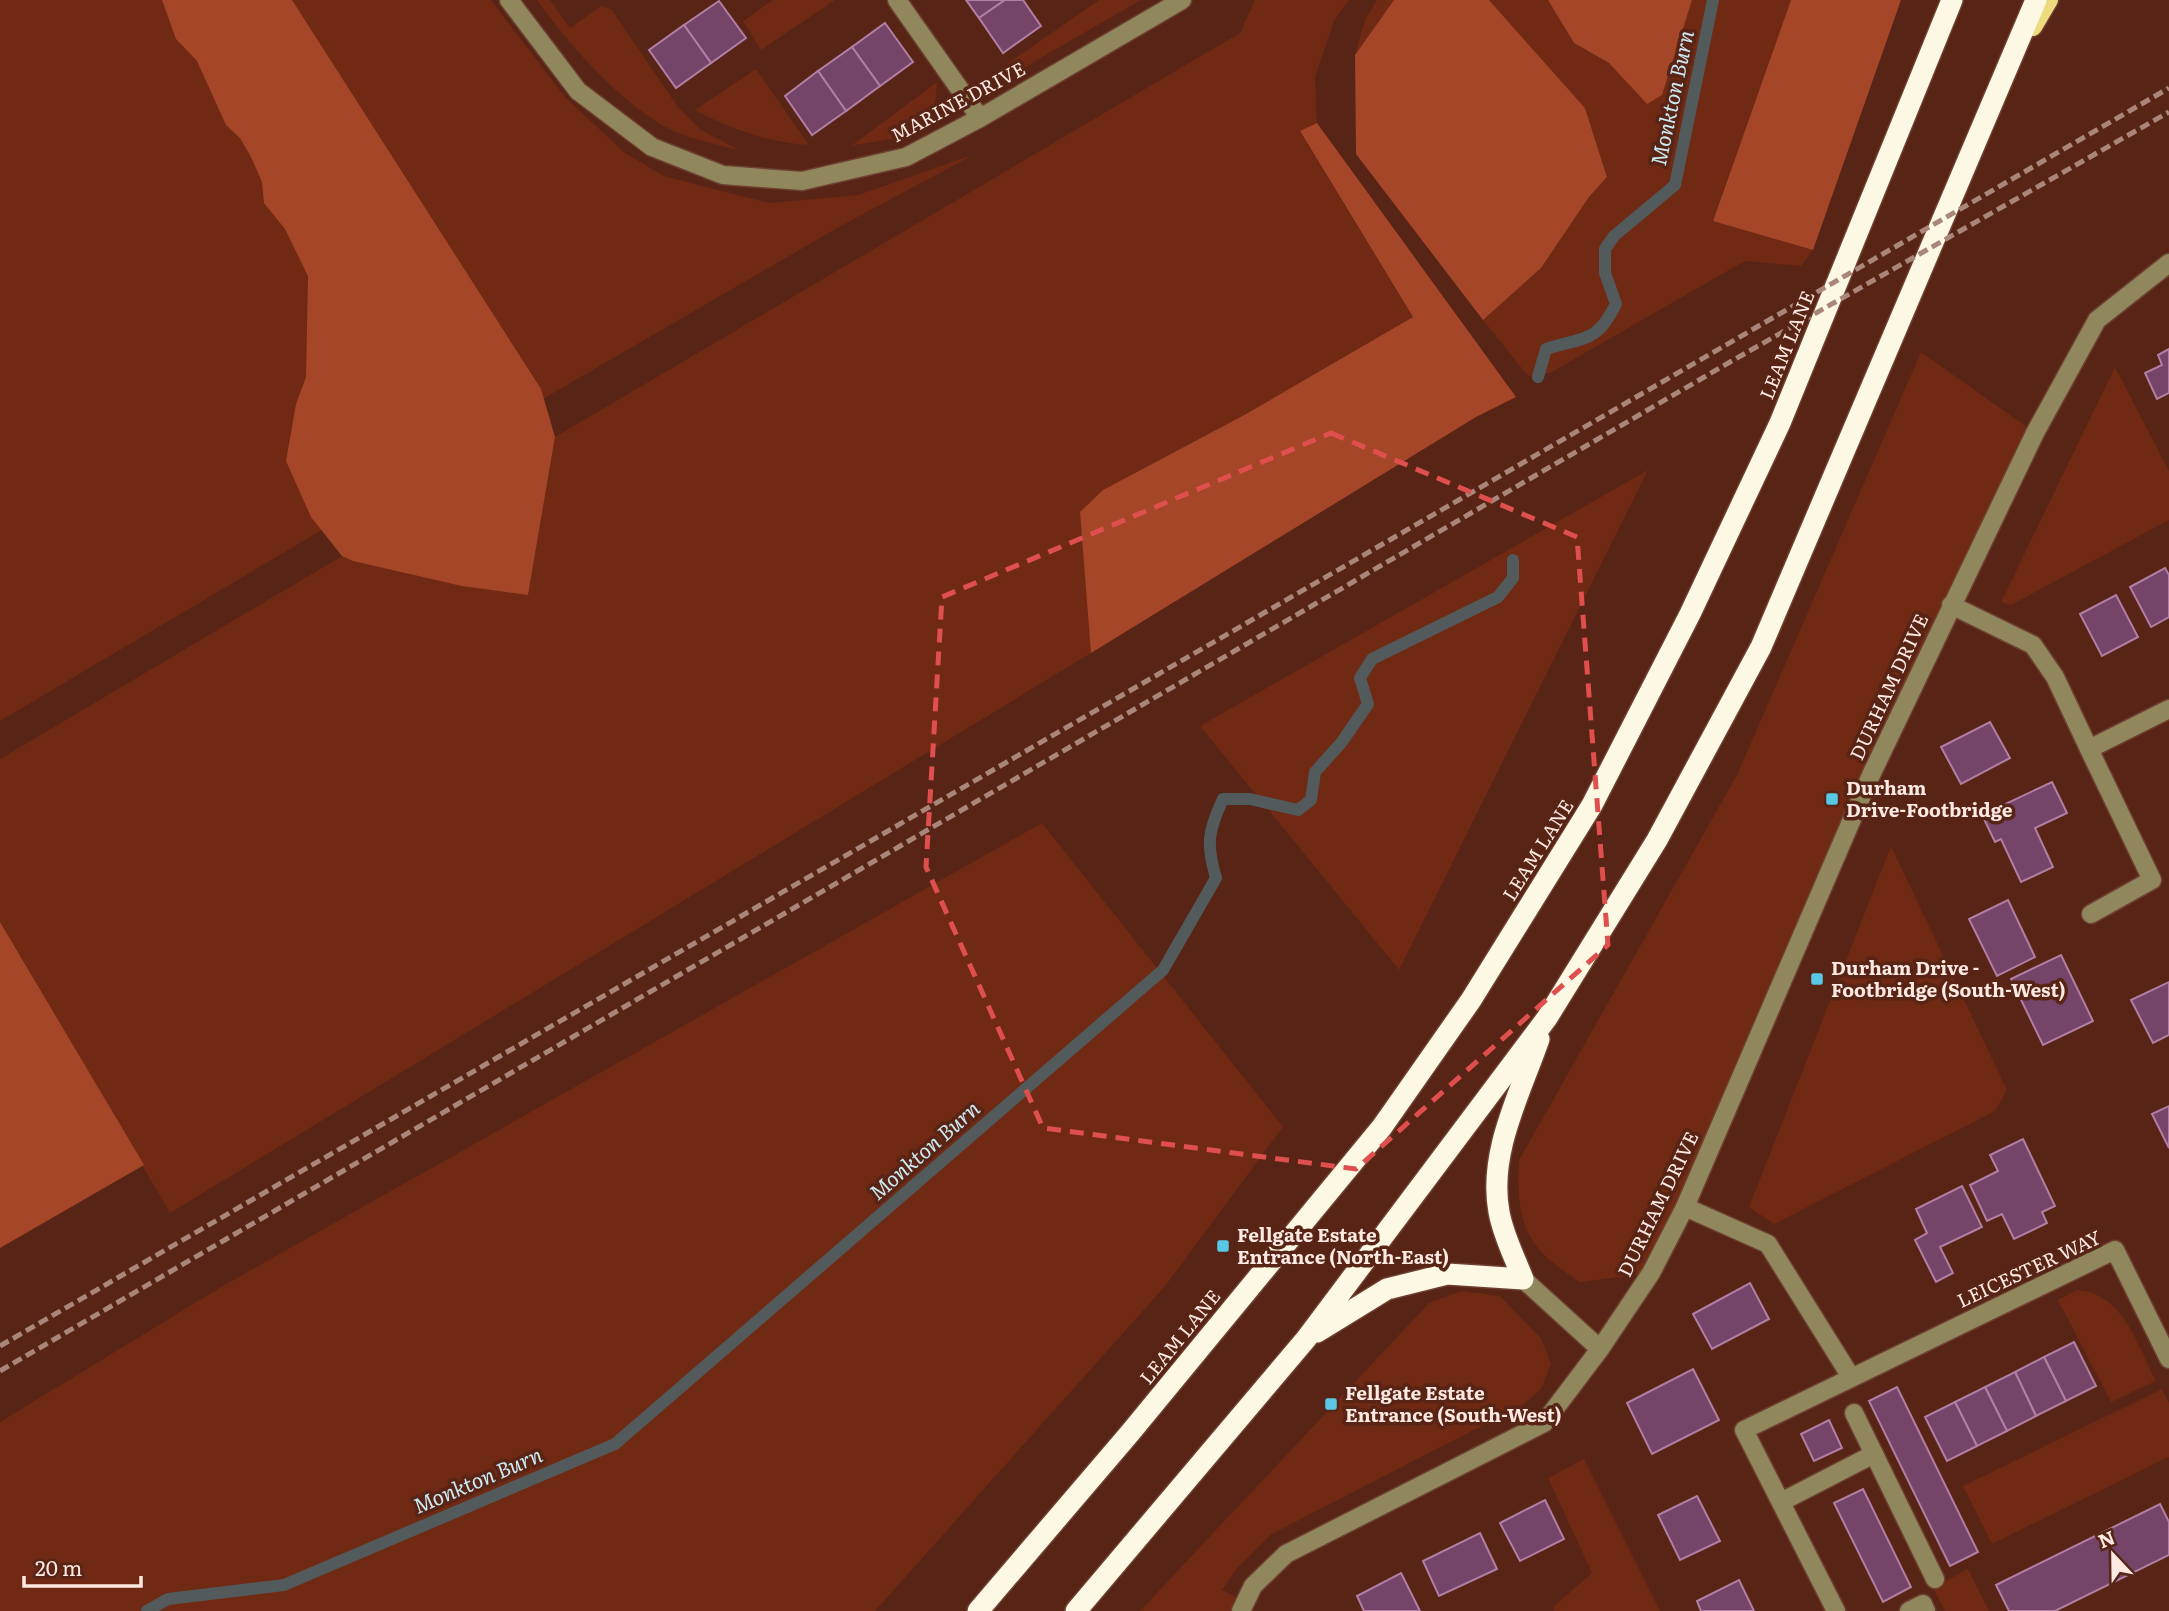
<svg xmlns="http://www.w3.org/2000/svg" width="2169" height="1611" font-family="Literata,serif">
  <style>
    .green { fill: #702913 }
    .forest { fill: #a54629 }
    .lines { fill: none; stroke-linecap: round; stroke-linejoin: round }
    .stream { stroke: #525a5b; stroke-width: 12 }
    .building { fill: #744568; stroke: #b27ea3; stroke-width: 2 }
    .minor-casing { stroke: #6e4032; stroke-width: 21 }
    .major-casing { stroke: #6e4032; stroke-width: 21 }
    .highway-casing { stroke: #6e4032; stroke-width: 24 }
    .minor { stroke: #91875d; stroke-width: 18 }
    .major { stroke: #edd97e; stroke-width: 18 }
    .highway { stroke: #fdf8e4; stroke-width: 21 }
    .rail { stroke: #a9857a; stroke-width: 5; stroke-dasharray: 10 5; stroke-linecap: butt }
    .marked { fill: none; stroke: #de4f4d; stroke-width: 5; stroke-dasharray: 14 9; stroke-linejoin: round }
    .poi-dot { fill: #59c8e4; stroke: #572415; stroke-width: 2.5 }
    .labels { text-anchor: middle; stroke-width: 7; stroke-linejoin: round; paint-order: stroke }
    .street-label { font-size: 19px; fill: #fee9e3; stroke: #572415 }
    .poi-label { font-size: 19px; font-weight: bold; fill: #fee9e3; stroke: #572415; text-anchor: start }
    .water-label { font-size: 21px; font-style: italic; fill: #cdeaf3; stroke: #572415 }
  </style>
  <rect width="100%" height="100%" fill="#572415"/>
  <!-- green -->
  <g class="green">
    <polygon points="0,0 491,0 566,98 625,153 664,176 769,203 858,195 973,155 839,227 531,406 0,721"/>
    <path d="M537 0H550L570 28 601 6 611 9 678 107 701 130 739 150C715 144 684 138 662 125 612 94 571 47 537 0Z"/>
    <polygon points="773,0 835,0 761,50 743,21"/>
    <polygon points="1099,0 1141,0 1013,74 990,76"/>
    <polygon points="1255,0 1349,0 1334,21 1315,77 1317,123 1300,132 1413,317 1246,414 1103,490 1091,653 170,1213 0,922 0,759 342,556 528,595 555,437 1240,33"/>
    <polygon points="1377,0 1394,0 1355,55 1365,20"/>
    <polygon points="1489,0 1548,0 1574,43 1609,63 1647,104 1692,0 1791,0 1713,220 1813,250 1801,266 1745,261 1550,373 1528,376 1483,320 1541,268 1589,197 1607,176 1585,108"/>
    <path d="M756 69 809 145C768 142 732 130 695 110Z"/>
    <path d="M937 82C936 96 936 114 925 125 909 140 872 141 851 146Z"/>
    <path d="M1921 352 2035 433 1651 1273 1580 1282C1525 1247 1516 1225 1519 1160L1737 775Z"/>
    <polygon points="2115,367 2169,471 2169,520 2011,605 2001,602"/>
    <polygon points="1648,470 1399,970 1200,726"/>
    <polygon points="1042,823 1283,1127 1166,1285 875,1611 0,1611 0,1422 221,1287"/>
    <polygon points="1891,846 2007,1090 1995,1111 1774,1224 1749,1207"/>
    <path d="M2077 1290C2123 1293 2137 1344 2156 1381L2111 1402 2058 1300Z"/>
    <polygon points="1461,1291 1500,1296 1541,1338 1551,1364 1541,1389 1524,1404 1270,1535 1237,1568 1222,1590 1245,1602 1241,1611 1140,1611 1429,1303"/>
    <polygon points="2162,1389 2169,1403 2169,1457 1992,1544 1963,1486"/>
    <polygon points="1584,1459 1660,1611 1554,1611 1553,1607 1592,1573 1548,1478"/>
    <polygon points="1968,1569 1989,1611 1945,1611 1933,1588"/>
  </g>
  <!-- forest -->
  <g class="forest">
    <polygon points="162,0 292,0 541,389 555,437 528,595 462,586 353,561 342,556 311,517 286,461 296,404 306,377 308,276 285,229 264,203 262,182 251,157 240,138 226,125 197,61 176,39"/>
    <polygon points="1394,0 1489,0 1585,108 1607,177 1589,197 1541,268 1483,320 1356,154 1355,55"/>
    <polygon points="1548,0 1692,0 1662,95 1647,104 1609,63 1574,43"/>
    <polygon points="1791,0 1901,0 1813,250 1713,221"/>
    <polygon points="1317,123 1516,397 1476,417 1091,653 1080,512 1103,490 1246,414 1413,317 1300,131"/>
    <polygon points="0,922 144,1165 0,1248"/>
  </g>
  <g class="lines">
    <!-- stream -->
    <g class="stream">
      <path d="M1538 377 1546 349C1584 337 1597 343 1616 304L1605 273V249L1614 236 1675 185 1713 0"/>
      <path d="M147 1611 168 1599 284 1585 615 1444 1163 970 1216 878C1206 844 1208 831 1223 799H1250L1298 810 1311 800 1315 772 1341 743 1368 704 1360 678 1372 659 1498 597 1513 578V560"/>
    </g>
  </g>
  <!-- building -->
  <g class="building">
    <polygon points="966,0 1005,0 979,18"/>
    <polygon points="1005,0 1023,0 1041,26 1003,53 979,18"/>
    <polygon points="719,1 746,38 711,63 684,25"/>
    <polygon points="885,23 913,62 880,86 852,47"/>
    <polygon points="684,25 711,63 676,88 649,50"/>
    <polygon points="852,47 880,86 846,111 818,71"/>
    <polygon points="818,71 846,111 812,135 785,96"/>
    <polygon points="2169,349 2169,393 2157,399 2145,373 2162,365 2158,355"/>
    <polygon points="2165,568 2169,575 2169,617 2151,627 2130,587"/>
    <polygon points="2116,595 2138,637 2102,656 2080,614"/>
    <polygon points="1990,722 2010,758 1961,784 1941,747"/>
    <polygon points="2052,782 2067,813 2035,828 2053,867 2021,882 2001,839 1995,842 1982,815"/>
    <polygon points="2008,900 2035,957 1997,976 1969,919"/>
    <polygon points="2061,955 2093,1021 2043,1045 2011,979"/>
    <polygon points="2169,982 2169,1035 2153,1043 2131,1000"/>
    <polygon points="2169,1106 2169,1148 2152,1114"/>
    <polygon points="2023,1139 2055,1206 2042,1212 2047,1223 2014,1239 2002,1214 1987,1221 1970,1185 1998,1171 1990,1155"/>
    <polygon points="1962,1186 1982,1227 1940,1247 1953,1273 1936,1282 1915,1240 1927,1233 1916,1209"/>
    <polygon points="1750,1283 1769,1319 1712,1349 1693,1314"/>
    <polygon points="2074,1342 2096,1386 2066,1401 2044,1357"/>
    <polygon points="2044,1357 2066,1401 2036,1416 2015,1372"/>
    <polygon points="1693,1369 1719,1420 1652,1454 1627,1403"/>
    <polygon points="2015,1372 2036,1416 2007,1431 1985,1387"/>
    <polygon points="1897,1387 1978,1552 1950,1566 1869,1401"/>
    <polygon points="1985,1387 2007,1431 1977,1446 1955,1402"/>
    <polygon points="1955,1402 1977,1446 1947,1461 1925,1417"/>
    <polygon points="1829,1420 1842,1448 1814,1461 1801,1434"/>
    <polygon points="1863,1489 1911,1587 1883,1602 1834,1503"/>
    <polygon points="1697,1496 1720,1541 1680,1560 1658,1515"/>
    <polygon points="1545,1500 1564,1539 1520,1561 1500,1523"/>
    <polygon points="2160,1504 2169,1522 2169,1555 2055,1611 2009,1611 1996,1585"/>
    <polygon points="1480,1533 1497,1569 1439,1596 1423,1561"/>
    <polygon points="1401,1573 1420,1611 1364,1611 1357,1596"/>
    <polygon points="1739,1580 1754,1611 1701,1611 1697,1601"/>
  </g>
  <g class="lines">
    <defs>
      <g id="minor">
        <polyline points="509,0 578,91 652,147 723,175 802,181 906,157 980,118 1182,0"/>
        <polyline points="897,0 980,118"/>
        <polyline points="1951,605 2033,645 2055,677 2089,749 2169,709"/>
        <polyline points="2089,749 2152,880 2091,914"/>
        <polyline points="1685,1207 1768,1244 1851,1377"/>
        <polyline points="1523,1279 1600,1349"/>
        <polyline points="1854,1413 1874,1454"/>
        <polyline points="1781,1502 1874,1454 1935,1579"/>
        <polyline points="1241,1611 1253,1586 1286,1554 1544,1423 1600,1349 1651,1273 1685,1207 1871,775 2035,433 2097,320 2169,263"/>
        <polyline points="1836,1611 1744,1430 2115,1250 2169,1359"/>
        <polyline points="1909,1611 1923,1604 1926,1611"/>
      </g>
      <polyline id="major" points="2033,27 2049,0"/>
      <g id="highway">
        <path d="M1317 1332 1387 1289 1447 1274 1523 1279C1515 1258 1503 1235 1499 1212 1488 1153 1520 1094 1539 1039"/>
        <polyline points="978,1611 1130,1433 1382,1127 1471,1000 1592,805 1690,614 1780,423 1952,0"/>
        <polyline points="1076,1611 1306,1339 1547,1018 1657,840 1761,647 2036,0"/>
      </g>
    </defs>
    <!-- minor casing -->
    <use href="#minor" class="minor-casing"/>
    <!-- major casing -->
    <use href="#major" class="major-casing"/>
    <!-- highway casing -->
    <use href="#highway" class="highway-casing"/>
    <!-- minor -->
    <use href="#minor" class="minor"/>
    <!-- major -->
    <use href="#major" class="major"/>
    <!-- highway -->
    <use href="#highway" class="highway"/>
    <!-- rail -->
    <g class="rail">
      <polyline points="0,1346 2169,88"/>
      <polyline points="0,1371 1730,362 2169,112"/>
    </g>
  </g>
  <!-- marked area -->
  <path class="marked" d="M1331 433 1577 537 1608 945 1356 1169 1043 1128 926 867 942 597Z"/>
  <!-- markers -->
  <g class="poi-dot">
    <rect x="1825" y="792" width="14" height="14" rx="3.5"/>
    <rect x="1810" y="972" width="14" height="14" rx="3.5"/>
    <rect x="1216" y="1239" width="14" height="14" rx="3.5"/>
    <rect x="1324" y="1397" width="14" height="14" rx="3.5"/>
  </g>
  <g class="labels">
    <!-- street labels -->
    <g class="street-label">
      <text transform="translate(958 102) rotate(-28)" y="7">MARINE DRIVE</text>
      <text transform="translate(1787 345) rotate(-68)" y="7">LEAM LANE</text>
      <text transform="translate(1889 687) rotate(-65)" y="7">DURHAM DRIVE</text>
      <text transform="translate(1538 850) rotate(-58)" y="7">LEAM LANE</text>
      <text transform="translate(1658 1204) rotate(-64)" y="7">DURHAM DRIVE</text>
      <text transform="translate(2029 1269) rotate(-25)" y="7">LEICESTER WAY</text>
      <text transform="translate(1180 1337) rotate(-51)" y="7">LEAM LANE</text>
    </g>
    <!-- poi labels -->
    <g class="poi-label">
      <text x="1846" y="795">Durham<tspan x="1846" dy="22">Drive-Footbridge</tspan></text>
      <text x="1831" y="975">Durham Drive -<tspan x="1831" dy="22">Footbridge (South-West)</tspan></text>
      <text x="1237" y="1242">Fellgate Estate<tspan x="1237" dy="22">Entrance (North-East)</tspan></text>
      <text x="1345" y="1400">Fellgate Estate<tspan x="1345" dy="22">Entrance (South-West)</tspan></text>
    </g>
    <!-- water labels -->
    <g class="water-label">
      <text transform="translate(1673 98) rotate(-78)" y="7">Monkton Burn</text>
      <text transform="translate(925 1151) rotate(-41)" y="7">Monkton Burn</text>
      <text transform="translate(478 1481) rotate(-23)" y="7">Monkton Burn</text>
    </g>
  </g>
  <!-- north arrow -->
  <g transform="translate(2113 1555) rotate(338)" stroke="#572415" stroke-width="5" paint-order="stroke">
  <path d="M0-5L12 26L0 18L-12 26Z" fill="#fee9e3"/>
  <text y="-10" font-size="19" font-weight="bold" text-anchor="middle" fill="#fee9e3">N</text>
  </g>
  <!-- scale -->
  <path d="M24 1576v10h117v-10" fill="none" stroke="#fee9e3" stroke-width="3.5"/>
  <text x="35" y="1576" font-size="21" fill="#fee9e3" stroke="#572415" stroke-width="5" paint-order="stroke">20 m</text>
</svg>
